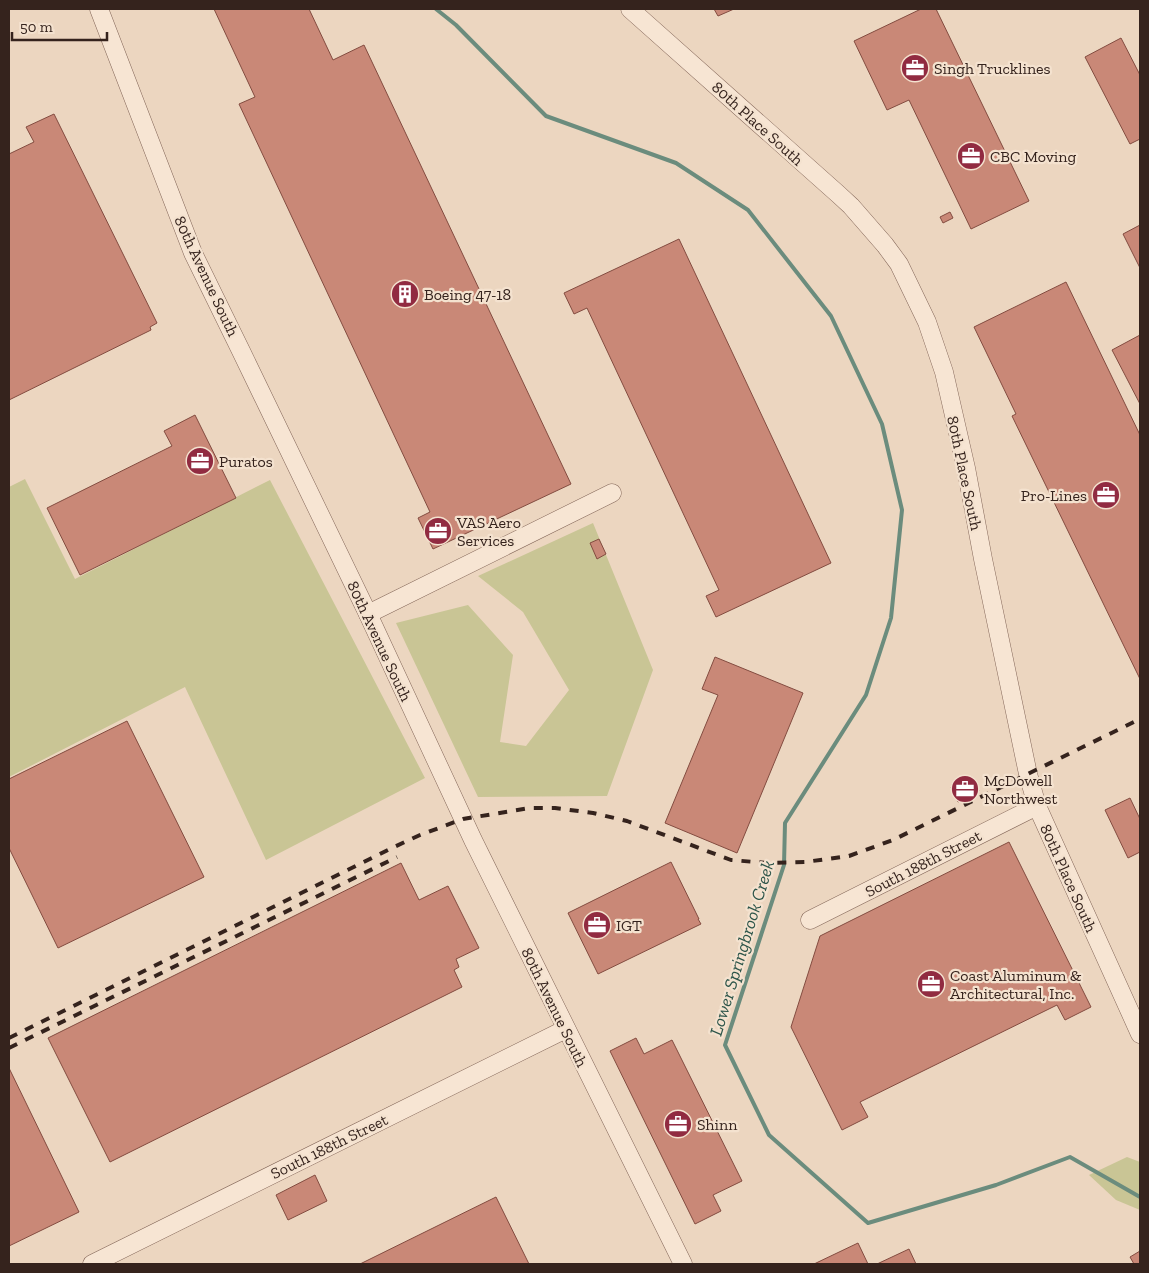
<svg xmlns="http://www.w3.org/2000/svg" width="1149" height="1273" font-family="'Zilla Slab',serif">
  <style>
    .green { fill: #c9c595 }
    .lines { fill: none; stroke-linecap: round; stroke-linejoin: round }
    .stream { stroke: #6b8c7d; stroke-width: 4 }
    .building { fill: #c98877; stroke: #834c40 }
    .minor-casing { stroke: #846759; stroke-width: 19 }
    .minor { stroke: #f7e5d3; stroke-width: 18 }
    .rail { stroke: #35231d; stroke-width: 4; stroke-dasharray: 9 9; stroke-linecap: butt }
    .labels { text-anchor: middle; stroke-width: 4.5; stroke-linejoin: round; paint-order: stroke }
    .poi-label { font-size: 16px; fill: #35231d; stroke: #f4e2cf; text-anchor: start }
    .street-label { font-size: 16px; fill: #35231d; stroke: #f4e2cf }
    .water-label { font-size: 18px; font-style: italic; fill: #2c5449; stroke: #f4e2cf }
  </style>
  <rect width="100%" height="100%" fill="#ecd6c0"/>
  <!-- green -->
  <g class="green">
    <polygon points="25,479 75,579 270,480 425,778 266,860 185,687 9,777 9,487"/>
    <polygon points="593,523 653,670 607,796 478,797 396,623 468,605 513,655 500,742 526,746 569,690 523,612 478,576"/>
    <polygon points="1127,1157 1140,1162 1140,1210 1116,1200 1089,1175"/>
  </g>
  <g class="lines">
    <!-- stream -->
    <polyline class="stream" points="436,9 456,25 546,116 676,163 748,210 831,316 882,424 902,510 891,618 866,695 785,823 784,865 725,1045 769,1135 868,1223 996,1185 1070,1157 1140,1197"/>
  </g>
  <!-- building -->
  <g class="building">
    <polygon points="214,9 309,9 333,60 364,45 571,484 433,549 418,518 430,512 239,104 255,97"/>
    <polygon points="714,9 734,9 718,16"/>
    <polygon points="921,9 936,9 1029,201 971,229 909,100 887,110 854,41"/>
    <polygon points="1121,38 1140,75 1140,139 1130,144 1085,57"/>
    <polygon points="54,114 157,323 150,327 151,330 9,400 9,154 34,142 26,127"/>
    <polygon points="950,212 953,218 943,223 940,217"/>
    <polygon points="1140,225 1140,268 1123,234"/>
    <polygon points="679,239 831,563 716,617 706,596 719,590 587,308 574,314 564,293"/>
    <polygon points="1066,282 1140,435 1140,679 1012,416 1016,414 974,327"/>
    <polygon points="1140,335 1140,404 1112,350"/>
    <polygon points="195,415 236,498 80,575 47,508 172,446 164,431"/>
    <polygon points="599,539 606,554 597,559 590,543"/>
    <polygon points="715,657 803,693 737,853 665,823 718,695 702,689"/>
    <polygon points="127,721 204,877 58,948 9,848 9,779"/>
    <polygon points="972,777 979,791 958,802 951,787"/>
    <polygon points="1130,798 1140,819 1140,852 1128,858 1105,810"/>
    <polygon points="1009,842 1091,1007 1065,1020 1057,1005 860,1102 868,1117 842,1130 791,1027 820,936"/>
    <polygon points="671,862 699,919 698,919 701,924 598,974 568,913"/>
    <polygon points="401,863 419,900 448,886 479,948 456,959 459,967 454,970 462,987 110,1162 48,1038"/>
    <polygon points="636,1038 644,1054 672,1040 742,1181 713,1195 721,1211 695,1224 610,1051"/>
    <polygon points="9,1068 79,1212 9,1246"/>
    <polygon points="315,1175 327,1201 288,1220 276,1195"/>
    <polygon points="496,1197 529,1264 360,1264"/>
    <polygon points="858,1243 868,1264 814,1264"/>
    <polygon points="909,1249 916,1264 877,1264"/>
    <polygon points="1140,1251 1140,1264 1134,1264 1130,1257"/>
  </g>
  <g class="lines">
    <defs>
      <g id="minor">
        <polyline points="99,9 193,253 241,351 368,614 473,840 683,1264"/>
        <polyline points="630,9 838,194 851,206 885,245 899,264 927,322 944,372 966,468 983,559 1028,774 1037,806 1140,1034"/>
        <polyline points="368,614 612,493"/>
        <polyline points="810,920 1037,806"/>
        <polyline points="92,1264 566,1029"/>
      </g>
    </defs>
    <!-- minor casing -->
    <use href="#minor" class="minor-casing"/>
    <!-- minor -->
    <use href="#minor" class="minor"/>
    <!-- rail -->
    <g class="rail">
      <polyline points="9,1038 394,847 420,835 463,819 530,808 555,808 593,813 627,821 731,860 767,863 805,862 849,856 893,840 1140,719"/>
      <polyline points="9,1048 397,857"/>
    </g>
  </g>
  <!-- icons -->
  <defs>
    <symbol id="office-disc" viewBox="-11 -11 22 22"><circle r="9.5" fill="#912b41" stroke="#f4e2cf"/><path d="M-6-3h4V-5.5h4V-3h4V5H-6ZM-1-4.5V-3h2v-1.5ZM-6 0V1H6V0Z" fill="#fff"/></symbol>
    <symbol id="building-disc" viewBox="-11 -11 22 22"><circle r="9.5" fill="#912b41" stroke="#f4e2cf"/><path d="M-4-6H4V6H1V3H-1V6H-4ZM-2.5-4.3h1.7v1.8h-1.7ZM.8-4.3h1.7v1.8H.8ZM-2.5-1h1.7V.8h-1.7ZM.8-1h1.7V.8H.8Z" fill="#fff"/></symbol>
  </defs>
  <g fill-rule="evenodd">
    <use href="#office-disc" x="899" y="52" width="32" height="32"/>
    <use href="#office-disc" x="955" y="140" width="32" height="32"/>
    <use href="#building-disc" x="389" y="278" width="32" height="32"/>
    <use href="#office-disc" x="184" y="445" width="32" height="32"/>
    <use href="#office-disc" x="1090" y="479" width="32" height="32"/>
    <use href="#office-disc" x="422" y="515" width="32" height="32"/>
    <use href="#office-disc" x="949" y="773" width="32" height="32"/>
    <use href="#office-disc" x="581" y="909" width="32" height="32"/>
    <use href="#office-disc" x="915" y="968" width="32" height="32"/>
    <use href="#office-disc" x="662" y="1108" width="32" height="32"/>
  </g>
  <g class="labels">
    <!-- poi labels -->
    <g class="poi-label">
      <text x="934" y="74">Singh Trucklines</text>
      <text x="990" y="162">CBC Moving</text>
      <text x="424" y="300">Boeing 47-18</text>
      <text x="219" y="467">Puratos</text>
      <text x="1087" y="501" text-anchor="end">Pro-Lines</text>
      <text x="457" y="528">VAS Aero<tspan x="457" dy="18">Services</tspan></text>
      <text x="984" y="786">McDowell<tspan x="984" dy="18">Northwest</tspan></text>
      <text x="616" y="931">IGT</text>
      <text x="950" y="981">Coast Aluminum &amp;<tspan x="950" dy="18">Architectural, Inc.</tspan></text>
      <text x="697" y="1130">Shinn</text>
    </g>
    <!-- street labels -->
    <g class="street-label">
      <text transform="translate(758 123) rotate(42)" y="6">80th Place South</text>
      <text transform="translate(207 276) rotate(65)" y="6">80th Avenue South</text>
      <text transform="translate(965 473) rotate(78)" y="6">80th Place South</text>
      <text transform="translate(380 641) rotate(65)" y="6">80th Avenue South</text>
      <text transform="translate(923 863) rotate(-27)" y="6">South 188th Street</text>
      <text transform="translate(1069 878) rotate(66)" y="6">80th Place South</text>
      <text transform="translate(555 1007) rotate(64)" y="6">80th Avenue South</text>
      <text transform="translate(329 1146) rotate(-26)" y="6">South 188th Street</text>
    </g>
    <!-- water labels -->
    <g class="water-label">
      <text transform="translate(742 948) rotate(-73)" y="6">Lower Springbrook Creek</text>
    </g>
  </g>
  <!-- border -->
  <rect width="1149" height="1273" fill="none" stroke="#35231d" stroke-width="20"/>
  <!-- scale -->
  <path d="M12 32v8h95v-8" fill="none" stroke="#35231d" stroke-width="2.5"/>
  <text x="20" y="32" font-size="15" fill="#35231d" stroke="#f4e2cf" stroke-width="4" paint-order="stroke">50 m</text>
</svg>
